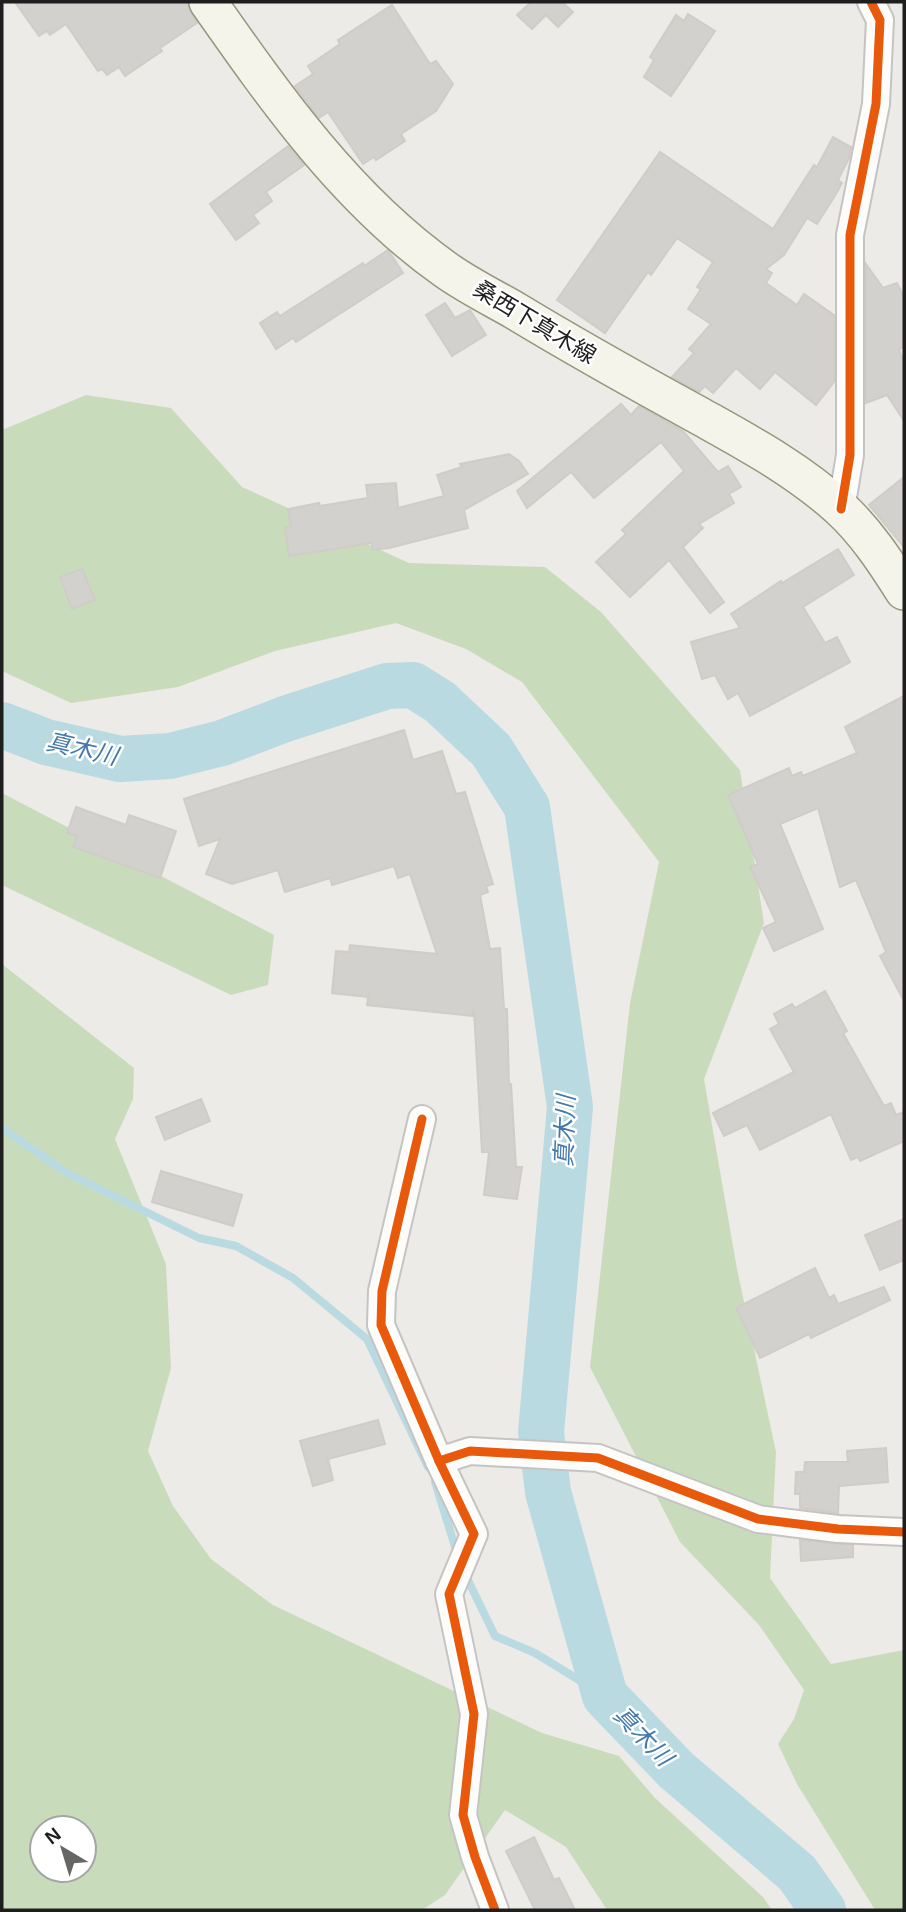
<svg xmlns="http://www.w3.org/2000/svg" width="906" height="1912" font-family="Helvetica,'Noto Sans JP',sans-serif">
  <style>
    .forest { fill: #c8dcbc; fill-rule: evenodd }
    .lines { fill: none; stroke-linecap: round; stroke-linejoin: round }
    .stream { stroke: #b9dae1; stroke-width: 8 }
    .river { stroke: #b9dae1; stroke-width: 46 }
    .building { fill: #d3d1ce; stroke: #d0ccc8; stroke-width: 2 }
    .street-casing { stroke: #c5c4c3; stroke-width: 30 }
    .secondary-casing { stroke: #96977e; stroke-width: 40 }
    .street { stroke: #fcfcfb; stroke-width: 26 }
    .secondary { stroke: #f4f4ea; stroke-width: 37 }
    .cycleway-casing { stroke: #fff; stroke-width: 13 }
    .cycleway { stroke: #e8590c; stroke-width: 9 }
    .labels { text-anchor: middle; stroke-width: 5; stroke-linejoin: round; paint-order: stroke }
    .street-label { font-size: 23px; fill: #1e1e1e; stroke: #fff }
    .water-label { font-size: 24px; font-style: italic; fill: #4479aa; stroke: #fff }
  </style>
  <rect width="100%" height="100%" fill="#edebe7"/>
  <!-- forest -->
  <g class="forest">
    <polygon points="86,395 171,408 242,487 409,563 545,567 601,612 740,770 764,923 704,1079 737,1269 776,1452 770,1578 831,1664 904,1650 904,1910 875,1910 797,1784 778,1744 794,1719 804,1690 759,1625 680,1542 590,1367 630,1003 659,862 522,682 466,649 396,623 275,651 178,687 71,703 2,671 2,430"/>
    <polygon points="2,793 274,935 268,985 231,995 2,885"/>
    <path d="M2 964 134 1068 133 1099 115 1139 166 1264 171 1368 148 1451 173 1506 211 1559 273 1605 542 1733 619 1756 655 1798 763 1897 772 1910H607L566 1847 505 1810 445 1895 422 1910H2ZM42 1828H84V1870H42Z"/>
  </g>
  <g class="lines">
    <!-- stream -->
    <g class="stream">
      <polyline points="2,1128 67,1173 199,1238 236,1246 293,1278 367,1339 428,1467"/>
      <polyline points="435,1482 457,1553"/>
      <polyline points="464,1572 495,1636 535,1653 605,1696"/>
    </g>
    <!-- river -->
    <polyline class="river" points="2,725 46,742 120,759 170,756 222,743 285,719 387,686 413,685 440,702 491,750 527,807 570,1107 541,1432 548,1492 605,1696 676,1770 797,1873 823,1910"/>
  </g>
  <!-- building -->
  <g class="building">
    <polygon points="15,2 186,2 197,23 160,48 162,51 125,76 119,67 107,75 102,69 98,71 66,24 50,35 47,31 39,36"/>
    <polygon points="531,2 562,2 573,12 558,27 546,15 532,29 517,15"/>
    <polygon points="392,5 430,64 436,61 453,84 436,111 401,134 405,141 376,160 374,157 363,164 328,112 319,118 295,86 313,74 308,66 340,44 338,40"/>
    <polygon points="688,14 715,31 671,96 644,77 654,60 650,57 676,15 684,21"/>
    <polygon points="833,137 851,147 849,158 838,180 842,183 836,194 817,224 807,218 784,255 766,269 772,273 766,283 797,305 804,294 834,315 834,382 816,405 775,372 760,389 736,368 713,393 705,386 699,392 672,377 694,353 689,349 711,324 688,309 701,289 697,287 713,262 677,238 651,275 648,272 605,333 557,300 660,152 773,229 814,165 817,167"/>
    <polygon points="288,146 304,165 266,192 272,201 253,215 259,223 236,240 210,204"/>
    <polygon points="388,250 403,273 296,342 293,338 276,349 260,323 277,312 280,316 363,263 364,266"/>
    <polygon points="866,264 883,288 897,283 904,297 904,347 899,349 904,364 904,421 887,395 866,403"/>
    <polygon points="445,303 455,318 470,310 486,335 452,356 426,315"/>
    <polygon points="621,404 631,415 639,406 683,431 718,472 728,466 741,487 729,494 734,503 699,524 703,528 683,547 724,602 710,613 669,560 630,597 596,562 626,534 622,530 684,471 661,442 594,498 571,472 527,508 517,491"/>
    <polygon points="509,454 519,461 528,474 464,510 468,528 389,548 372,550 372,543 289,556 285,528 291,527 288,509 319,503 320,506 368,498 366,485 396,483 398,508 444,496 437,475 462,467 460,464"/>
    <polygon points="904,477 904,547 869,505"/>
    <polygon points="838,549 854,575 803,607 825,643 837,637 850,662 750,716 738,693 728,699 715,675 702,679 691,642 740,628 731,614 781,581 782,583"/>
    <polygon points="82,569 95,600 72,609 60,577"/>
    <polygon points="904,696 904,1001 880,956 886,952 856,880 840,887 818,808 780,824 823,929 774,951 763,928 776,922 750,867 758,864 728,795 789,768 792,776 801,772 803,776 857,753 845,727"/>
    <polygon points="404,730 413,760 442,751 456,794 465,792 493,884 486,886 488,892 480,895 490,949 500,948 504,1009 507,1009 509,1084 511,1084 516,1167 522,1167 517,1199 484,1195 489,1152 482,1152 474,1010 473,1016 367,1005 368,997 332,993 336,951 349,952 350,945 437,954 410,874 398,878 394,866 332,885 330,878 285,892 278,870 232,884 206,874 220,839 199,846 184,799"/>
    <polygon points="76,807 126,825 129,815 176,831 160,878 73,847 77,836 67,833"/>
    <polygon points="825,991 847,1031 843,1033 884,1106 891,1103 896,1115 904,1112 904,1141 860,1161 858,1157 851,1160 831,1114 760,1150 747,1125 724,1136 713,1113 794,1072 770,1029 779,1024 774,1014 792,1004 795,1008"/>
    <polygon points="201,1099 210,1121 165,1140 156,1117"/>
    <polygon points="161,1171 242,1195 233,1226 152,1202"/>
    <polygon points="904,1219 904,1260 880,1270 865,1235"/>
    <polygon points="815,1268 829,1298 834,1295 838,1304 884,1287 890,1300 811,1338 809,1334 760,1358 736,1308"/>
    <polygon points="378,1420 385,1444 328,1459 333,1480 313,1486 300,1441"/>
    <polygon points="886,1448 888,1482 839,1486 838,1513 800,1508 800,1494 795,1494 796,1472 804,1472 805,1462 848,1462 847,1451"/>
    <polygon points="800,1540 853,1545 853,1557 801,1561"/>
    <polygon points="534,1837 554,1880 559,1878 575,1910 535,1910 506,1851"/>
  </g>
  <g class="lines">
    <defs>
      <g id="street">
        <polyline points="841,509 850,455 850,235 876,104 880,20 871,2"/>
        <polyline points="422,1119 382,1291 381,1325 439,1461 474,1534 449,1594 474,1714 463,1815 475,1857 495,1910"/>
        <polyline points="439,1461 470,1451 598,1458 758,1519 838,1529 904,1532"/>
      </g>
      <path id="secondary" d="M208 2C276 99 347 200 446 270 467 285 491 297 514 310 575 347 636 381 698 415 748 443 797 469 840 508 866 532 885 561 904 591"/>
    </defs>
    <!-- street casing -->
    <use href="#street" class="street-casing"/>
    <!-- secondary casing -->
    <use href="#secondary" class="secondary-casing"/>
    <!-- street -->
    <use href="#street" class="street"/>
    <!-- secondary -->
    <use href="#secondary" class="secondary"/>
    <defs>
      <g id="cycleway">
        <polyline points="841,509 850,455 850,235 876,104 880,20 871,2"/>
        <polyline points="422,1119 382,1291 381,1325 439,1461 474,1534 449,1594 474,1714 463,1815 475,1857 495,1910"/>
        <polyline points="439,1461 470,1451 598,1458 758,1519 838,1529 904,1532"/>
      </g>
    </defs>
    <!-- cycleway casing -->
    <use href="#cycleway" class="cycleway-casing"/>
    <!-- cycleway -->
    <use href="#cycleway" class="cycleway"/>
  </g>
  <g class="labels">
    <!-- street labels -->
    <g class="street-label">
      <text transform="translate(535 322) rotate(31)" y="8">桑西下真木線</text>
    </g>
    <!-- water labels -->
    <g class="water-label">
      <text transform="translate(82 749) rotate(13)" y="8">真木川</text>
      <text transform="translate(565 1131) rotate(-88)" y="8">真木川</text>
      <text transform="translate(643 1736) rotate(46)" y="8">真木川</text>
    </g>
  </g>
  <!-- border -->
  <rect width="906" height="1912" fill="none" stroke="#1e1e1e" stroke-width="7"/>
  <!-- north arrow -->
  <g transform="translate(63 1849) rotate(322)"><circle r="33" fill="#ffffff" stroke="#a5a5a5" stroke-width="2"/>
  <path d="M0-5L12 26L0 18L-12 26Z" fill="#666664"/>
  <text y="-10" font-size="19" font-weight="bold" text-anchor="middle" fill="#1e1e1e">N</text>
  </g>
</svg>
